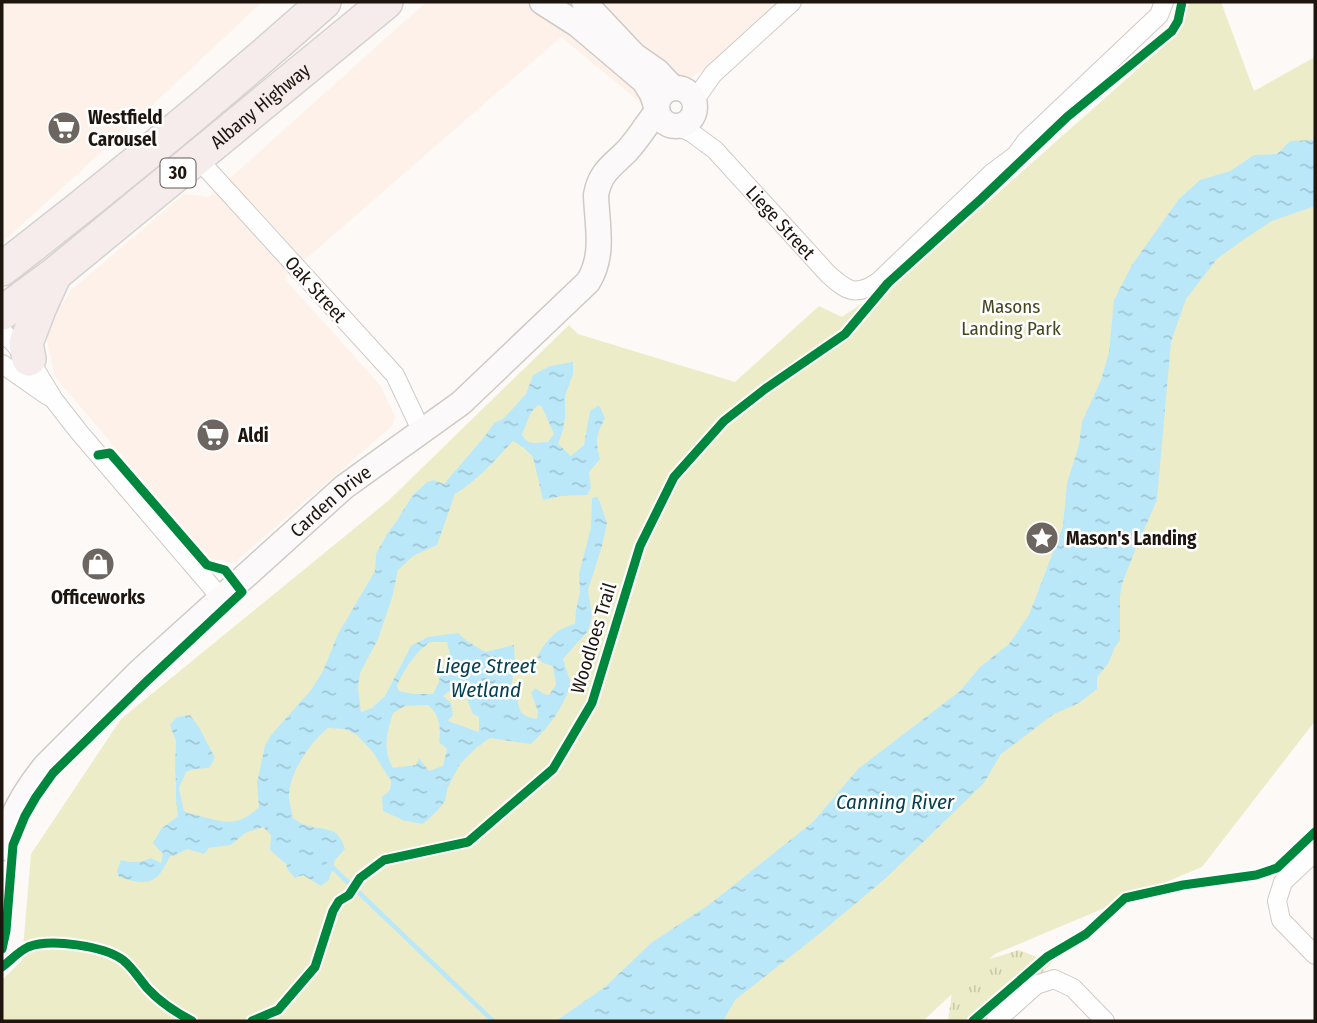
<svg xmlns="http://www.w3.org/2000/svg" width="1317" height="1023" font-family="'Fira Sans Condensed',sans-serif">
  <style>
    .built { fill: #fef1e9 }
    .grass { fill: url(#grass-tufts) }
    .green { fill: #ecedc8 }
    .water { fill: url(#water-ripples); fill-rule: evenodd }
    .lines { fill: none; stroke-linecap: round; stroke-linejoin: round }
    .stream { stroke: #bbe8f8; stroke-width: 4.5 }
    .street-casing { stroke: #cfcac6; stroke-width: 20 }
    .secondary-casing { stroke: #cfcac6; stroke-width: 27 }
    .highway-casing { stroke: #d6d2d1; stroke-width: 36 }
    .street { stroke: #fffefe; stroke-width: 18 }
    .secondary { stroke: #fbf9f9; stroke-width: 24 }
    .highway { stroke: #f5eceb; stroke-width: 33 }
    .cycleway-casing { stroke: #fff; stroke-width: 13 }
    .cycleway { stroke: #00873e; stroke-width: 9 }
    .labels { text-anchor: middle; stroke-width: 5; stroke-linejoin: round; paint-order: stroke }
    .shield { fill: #fff; stroke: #625b57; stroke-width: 2 }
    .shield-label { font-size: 18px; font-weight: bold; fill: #1e150f }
    .street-label { font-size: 19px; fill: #1e150f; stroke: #fff }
    .poi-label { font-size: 19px; font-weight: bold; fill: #1e150f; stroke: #fff; text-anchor: start }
    .park-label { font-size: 19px; fill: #45471e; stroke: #fff }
    .water-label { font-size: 21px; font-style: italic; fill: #064151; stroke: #fff }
  </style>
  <defs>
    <pattern id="grass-tufts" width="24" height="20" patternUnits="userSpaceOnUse" patternTransform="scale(1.75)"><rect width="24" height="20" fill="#ecedc8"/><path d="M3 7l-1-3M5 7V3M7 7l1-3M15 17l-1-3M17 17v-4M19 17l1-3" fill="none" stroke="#cacaab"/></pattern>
    <pattern id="water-ripples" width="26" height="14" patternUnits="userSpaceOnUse" patternTransform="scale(1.75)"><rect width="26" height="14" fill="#bbe8f8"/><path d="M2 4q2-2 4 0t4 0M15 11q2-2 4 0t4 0" fill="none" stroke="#a0c6d3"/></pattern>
  </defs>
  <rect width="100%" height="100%" fill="#fcf9f7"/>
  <!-- built -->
  <g class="built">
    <polygon points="2,2 262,2 148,109 2,243"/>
    <polygon points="426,2 778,2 708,66 648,109 561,37 284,278 381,386 395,417 392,426 234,563 209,558 55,377 45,332 71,290 184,194 209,197"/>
  </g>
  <!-- grass -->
  <polygon class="grass" points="1019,950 1052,963 992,1021 948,1021 955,970"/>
  <!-- green -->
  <polygon class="green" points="1179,2 1221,2 1254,91 1315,57 1315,721 1202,867 995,954 923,1021 2,1021 2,980 22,960 31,854 121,719 388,501 569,325 578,334 735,382 819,306 842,317 910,271 1176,35"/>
  <!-- water -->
  <g class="water">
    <polygon points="1315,140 1315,206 1272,221 1243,240 1217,259 1186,299 1171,342 1157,500 1136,548 1122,584 1120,596 1120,640 1115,647 1108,664 1097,677 1097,689 1079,703 1054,714 1001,754 984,783 886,878 818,935 735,1000 723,1021 556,1021 605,987 651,943 710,904 813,822 858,769 960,691 980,667 1009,644 1029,615 1063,526 1067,483 1079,445 1082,422 1101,380 1109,352 1114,300 1132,265 1179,199 1200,180 1230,171 1254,155 1277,154 1290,141"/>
    <path d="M573 362V374L565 396V418L563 430 558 444 571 456 584 445 590 411 599 405 605 418C596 437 595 439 600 459L589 472 591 488 587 495 562 496 543 500 533 457 524 448 513 441C495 460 478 480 455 494L437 545 413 556 398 570 392 598 378 639 360 673 358 688 361 712 372 708 385 696 411 646 428 637 458 633 467 641 485 652 514 645 515 664 511 689C525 706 511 714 537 719L538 711 531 693 535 688 544 694 549 695 556 685 553 666 543 663 537 657C546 641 556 628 575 624L576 610 580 592 579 574 591 527 592 498 598 497 607 523 602 546 588 590 592 616 588 631 563 659 571 684C562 709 551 725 531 744L490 738 476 748 460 764 448 787 445 801 438 810 423 824 405 821 383 811 382 797 390 790 391 781 372 751 357 735 345 729 328 728C311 742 289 772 289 796 289 803 292 811 293 818 297 820 300 823 303 824 323 832 337 823 345 849L335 860 329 880 321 886 303 875 295 878 288 870 286 864 270 850 271 835 263 827 245 833 231 845 209 848 204 854 187 849 174 856H170C157 885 148 886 119 877L117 871 121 860C132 863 140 863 151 858L161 863 163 854 153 843 161 829 178 816 176 799V783L175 769 176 741 170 725 177 717 190 715 200 729 215 758 209 768 194 769 186 772 179 788 184 811C190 815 194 814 200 816 226 823 238 827 259 807L257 783 265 745 272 734 311 690 323 671 338 634 375 571 376 554 387 534 396 522 412 496 427 482 434 480 444 484 485 436 494 423 504 418 526 394 533 375 550 366ZM538 405 542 407 554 434 548 442C536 442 528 447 522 434 529 422 526 416 538 405ZM430 642H447L450 655 440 673 439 682 433 694H413L399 691 397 685C406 667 414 654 430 642ZM455 689 461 690 466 697 473 714 479 717V732L448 721 453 715 451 703 443 696 448 692ZM428 705C440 715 441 728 439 742L447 749 443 766 429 771 419 758 416 765 393 768C382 748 387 733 393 713L405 706Z"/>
  </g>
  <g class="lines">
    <!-- stream -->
    <polyline class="stream" points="329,864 493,1021"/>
    <defs>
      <g id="street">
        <polyline points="694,101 713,74 792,2"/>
        <path id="s1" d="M678 126 692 133 715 150 828 274C847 291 855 297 878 282L992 173 1016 155 1026 141 1159 15 1164 2"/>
        <polyline points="197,158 395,375 421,430"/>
        <polyline points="2,331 29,359 54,400 79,432 221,598"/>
        <polyline points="2,364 48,396"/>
        <polyline points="1315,852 1283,882 1277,901 1281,920 1315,955"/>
        <polyline points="996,1021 1036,985 1054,979 1073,988 1105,1021"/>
      </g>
      <g id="secondary">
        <polyline points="542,2 578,25 644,81 652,94 657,109"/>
        <polyline points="584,2 634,55 657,71 673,88"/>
        <circle cx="676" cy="107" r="19"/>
        <path id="s2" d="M2 848C10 816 25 790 46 765L139 672 344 487 461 403 588 282C605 255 597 226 596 195 600 172 612 166 627 151 638 139 647 124 657 111"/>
      </g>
      <g id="highway">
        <path d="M2 269C112 184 220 95 324 2"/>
        <path id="s3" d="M2 313 55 274 386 2"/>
        <polyline points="29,359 26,343 39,309 54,276"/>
      </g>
    </defs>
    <!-- street casing -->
    <use href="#street" class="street-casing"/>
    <!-- secondary casing -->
    <use href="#secondary" class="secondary-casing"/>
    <!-- highway casing -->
    <use href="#highway" class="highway-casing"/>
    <!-- street -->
    <use href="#street" class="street"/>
    <!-- secondary -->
    <use href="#secondary" class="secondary"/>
    <!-- highway -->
    <use href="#highway" class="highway"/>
    <defs>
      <g id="cycleway">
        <polyline points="2,949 6,931 13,845 25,816 36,797 53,773 146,682 242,592 225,570 207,565 110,453 98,455"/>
        <path d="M2 967C10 961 19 951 28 947 50 938 104 946 123 960 133 968 140 980 148 989 160 1002 177 1013 192 1021"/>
        <polyline points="252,1021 278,1010 315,967 333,911 339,901 349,895 360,878 384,860 468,842 553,769 592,703 640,546 674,477 724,421 765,389 845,334 888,283 981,199 1067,117 1172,31 1178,21 1182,2"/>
        <polyline points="973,1021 1047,957 1086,934 1125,898 1183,885 1256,875 1277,868 1315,832"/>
      </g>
    </defs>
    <!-- cycleway casing -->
    <use href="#cycleway" class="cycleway-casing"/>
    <!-- cycleway -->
    <use href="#cycleway" class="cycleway"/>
  </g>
  <!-- icons -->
  <defs>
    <symbol id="supermarket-disc" viewBox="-11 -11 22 22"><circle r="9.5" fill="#6c6560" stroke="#fff"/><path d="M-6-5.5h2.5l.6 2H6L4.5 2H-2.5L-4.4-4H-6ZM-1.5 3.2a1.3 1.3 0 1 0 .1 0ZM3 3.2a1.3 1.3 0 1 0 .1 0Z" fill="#fff"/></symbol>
    <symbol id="sight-disc" viewBox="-11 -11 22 22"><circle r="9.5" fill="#6c6560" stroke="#fff"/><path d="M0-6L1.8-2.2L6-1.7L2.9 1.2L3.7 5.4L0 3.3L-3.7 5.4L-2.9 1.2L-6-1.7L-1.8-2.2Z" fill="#fff"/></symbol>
    <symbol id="shop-disc" viewBox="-11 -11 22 22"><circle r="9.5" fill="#6c6560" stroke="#fff"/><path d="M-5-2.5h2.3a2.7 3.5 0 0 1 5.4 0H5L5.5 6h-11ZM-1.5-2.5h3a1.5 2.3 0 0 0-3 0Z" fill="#fff"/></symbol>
  </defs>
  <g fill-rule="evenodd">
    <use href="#supermarket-disc" x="45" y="109" width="38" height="38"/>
    <use href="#supermarket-disc" x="194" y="416" width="38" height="38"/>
    <use href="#sight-disc" x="1023" y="519" width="38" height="38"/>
    <use href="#shop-disc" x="79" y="545" width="38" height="38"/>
  </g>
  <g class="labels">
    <!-- shield labels -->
    <rect class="shield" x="160.5" y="158.5" width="35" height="29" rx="5"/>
    <g class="shield-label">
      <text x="178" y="179">30</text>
    </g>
    <!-- street labels -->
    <g class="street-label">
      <text dy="7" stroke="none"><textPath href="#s3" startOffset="331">Albany Highway</textPath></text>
      <text dy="7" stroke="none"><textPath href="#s1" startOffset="142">Liege Street</textPath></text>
      <text transform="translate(316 289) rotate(48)" y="7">Oak Street</text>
      <text dy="7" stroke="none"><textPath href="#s2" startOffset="483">Carden Drive</textPath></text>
      <text transform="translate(593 638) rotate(-73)" y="7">Woodloes Trail</text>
    </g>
    <!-- poi labels -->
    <g class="poi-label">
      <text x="88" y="124">Westfield<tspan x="88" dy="22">Carousel</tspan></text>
      <text x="238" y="442">Aldi</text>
      <text x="1066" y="545">Mason's Landing</text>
      <text x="98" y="604" text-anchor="middle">Officeworks</text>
    </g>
    <!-- park labels -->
    <g class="park-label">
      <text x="1011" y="313">Masons<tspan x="1011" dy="22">Landing Park</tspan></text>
    </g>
    <!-- water labels -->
    <g class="water-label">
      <text x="486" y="673">Liege Street<tspan x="486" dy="24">Wetland</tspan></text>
      <text x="895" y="809">Canning River</text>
    </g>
  </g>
  <!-- border -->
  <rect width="1317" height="1023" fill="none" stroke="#1e150f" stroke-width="7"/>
</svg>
